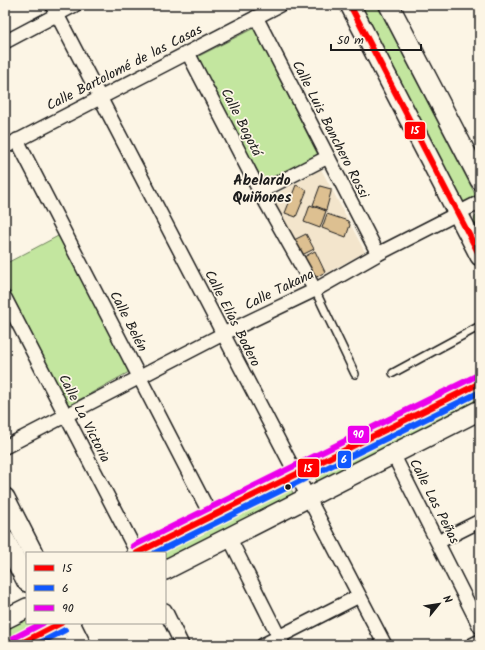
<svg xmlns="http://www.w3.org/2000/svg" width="485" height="650" font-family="Kalam,sans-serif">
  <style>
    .built { fill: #f3e5cc }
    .green { fill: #c3e69f; stroke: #70815e }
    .building { fill: #ddc091; stroke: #1c1c1c }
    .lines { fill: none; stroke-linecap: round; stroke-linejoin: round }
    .lane-casing { stroke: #1c1c1c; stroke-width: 10 }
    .street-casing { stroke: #1c1c1c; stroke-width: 16 }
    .secondary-casing { stroke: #1c1c1c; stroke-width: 22 }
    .lane { stroke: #fcf5e5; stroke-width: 7 }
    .street { stroke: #fcf5e5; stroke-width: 13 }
    .secondary { stroke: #fcf5e5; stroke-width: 19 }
    .bus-1-casing { stroke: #fcf5e5; stroke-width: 9 }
    .bus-2-casing { stroke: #fcf5e5; stroke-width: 9 }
    .bus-3-casing { stroke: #fcf5e5; stroke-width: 9 }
    .bus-1 { stroke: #f00; stroke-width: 6 }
    .bus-2 { stroke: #1057fe; stroke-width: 6 }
    .bus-3 { stroke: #eb01eb; stroke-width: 6 }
    .bus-dot { fill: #1c1c1c; stroke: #fcf5e5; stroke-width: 1.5 }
    .labels { text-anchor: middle; stroke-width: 3.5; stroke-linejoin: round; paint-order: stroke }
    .street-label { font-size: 14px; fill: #1c1c1c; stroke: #fcf5e5 }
    .neighbourhood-label { font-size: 15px; font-weight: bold; fill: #1c1c1c; stroke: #fcf5e5 }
    .line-badge { stroke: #fcf5e5; stroke-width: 1.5 }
    .badge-label { font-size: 11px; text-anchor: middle; font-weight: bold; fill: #fff }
  </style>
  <rect width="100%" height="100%" fill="#fcf5e5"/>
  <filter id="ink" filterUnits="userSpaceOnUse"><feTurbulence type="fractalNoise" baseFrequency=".025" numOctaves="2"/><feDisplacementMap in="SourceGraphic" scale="8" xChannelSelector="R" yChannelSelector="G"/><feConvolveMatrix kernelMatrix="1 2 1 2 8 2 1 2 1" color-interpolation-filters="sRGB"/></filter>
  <g filter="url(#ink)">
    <!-- built -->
    <polygon class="built" points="321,169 365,252 314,280 271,197"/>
    <!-- green -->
    <g class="green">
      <polygon points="359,5 377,5 475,194 474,201 468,204 462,202"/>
      <polygon points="254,28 319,157 265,186 197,57"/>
      <polygon points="480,213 480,239 473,226 475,217"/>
      <polygon points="60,235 129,372 68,406 5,283 5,264"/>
      <polygon points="480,389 480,403 318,484 313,472"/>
      <polygon points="289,485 294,495 165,560 165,553 151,553"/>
      <polygon points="27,616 27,623 37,623 5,639 5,627"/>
    </g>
    <!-- building -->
    <g class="building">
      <polygon points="296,185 307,190 296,217 285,213"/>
      <polygon points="320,186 331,189 331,192 326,210 313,205"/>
      <polygon points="310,205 326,211 320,228 304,222"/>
      <polygon points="327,214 348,221 350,225 346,237 322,228"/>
      <polygon points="306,234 314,249 302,255 294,240"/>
      <polygon points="315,251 325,272 315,278 304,257"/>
    </g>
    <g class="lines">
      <defs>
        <g id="lane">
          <polyline points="315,290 355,374"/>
          <polyline points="393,373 480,326"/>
        </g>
        <g id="street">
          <polyline points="52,5 385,645"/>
          <polyline points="256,17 378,254"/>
          <polyline points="5,42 75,5"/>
          <polyline points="188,53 260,192 315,290"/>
          <polyline points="17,140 211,516"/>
          <polyline points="5,147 280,5"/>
          <polyline points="260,192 328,157"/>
          <polyline points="5,298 137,553"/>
          <polyline points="5,447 223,334 315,290 378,254 480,202"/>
          <polyline points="393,454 480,627"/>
          <polyline points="229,537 283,645"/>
          <polyline points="438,542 480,521"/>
          <polyline points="165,610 182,645"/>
          <polyline points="263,645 359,596"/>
          <polyline points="472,645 480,641"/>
        </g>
        <g id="secondary">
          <polyline points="350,5 480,256"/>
          <polyline points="389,5 480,180"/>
          <polyline points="5,498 33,553"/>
          <polyline points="5,540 27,582"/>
          <polyline points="137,553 480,383"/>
          <polyline points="165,570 480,410"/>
          <polyline points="5,619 27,608"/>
          <polyline points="49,623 60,645"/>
          <polyline points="70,623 81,645"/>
          <polyline points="18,645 61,623"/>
        </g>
      </defs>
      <!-- lane casing -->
      <use href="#lane" class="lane-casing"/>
      <!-- street casing -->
      <use href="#street" class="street-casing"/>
      <!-- secondary casing -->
      <use href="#secondary" class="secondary-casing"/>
      <!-- lane -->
      <use href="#lane" class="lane"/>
      <!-- street -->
      <use href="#street" class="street"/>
      <!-- secondary -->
      <use href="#secondary" class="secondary"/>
      <defs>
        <g id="bus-1">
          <polyline points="350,5 480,256"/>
          <polyline points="137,553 480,383"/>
          <polyline points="18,645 61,623"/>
        </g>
        <g id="bus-2">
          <polyline points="155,553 480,392"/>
          <polyline points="36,645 65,630"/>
        </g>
        <g id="bus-3">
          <polyline points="133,546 476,376"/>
          <polyline points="14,638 43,623"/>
        </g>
      </defs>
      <!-- bus-1 casing -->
      <use href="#bus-1" class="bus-1-casing"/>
      <!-- bus-2 casing -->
      <use href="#bus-2" class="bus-2-casing"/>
      <!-- bus-3 casing -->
      <use href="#bus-3" class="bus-3-casing"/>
      <!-- bus-1 -->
      <use href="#bus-1" class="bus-1"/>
      <!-- bus-2 -->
      <use href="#bus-2" class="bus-2"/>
      <!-- bus-3 -->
      <use href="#bus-3" class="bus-3"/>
    </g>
  </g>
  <!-- markers -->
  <circle class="bus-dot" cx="288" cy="487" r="3.5"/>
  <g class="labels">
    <!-- street labels -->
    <g class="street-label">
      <text transform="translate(124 67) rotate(-27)" y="5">Calle Bartolomé de las Casas</text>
      <text transform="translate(242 122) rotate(63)" y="5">Calle Bogotá</text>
      <text transform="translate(331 129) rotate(63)" y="5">Calle Luis Banchero Rossi</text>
      <text transform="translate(279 289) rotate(-26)" y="5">Calle Takana</text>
      <text transform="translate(233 318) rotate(63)" y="5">Calle Elías Bodero</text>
      <text transform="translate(129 321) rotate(63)" y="5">Calle Belén</text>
      <text transform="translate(85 418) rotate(63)" y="5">Calle La Victoria</text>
      <text transform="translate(435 501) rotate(63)" y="5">Calle Las Peñas</text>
    </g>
    <!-- neighbourhood labels -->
    <g class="neighbourhood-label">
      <text x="262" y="185">Abelardo<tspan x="262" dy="17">Quiñones</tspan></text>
    </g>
  </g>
  <g class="line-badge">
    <rect x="404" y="121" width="22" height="19" rx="4" fill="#f00"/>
    <rect x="347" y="425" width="23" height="19" rx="4" fill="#eb01eb"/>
    <rect x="337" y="450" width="15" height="19" rx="4" fill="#1057fe"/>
    <rect x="297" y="458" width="23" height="20" rx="4" fill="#f00"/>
  </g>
  <g class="badge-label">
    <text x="415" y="134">15</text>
    <text x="358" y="438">90</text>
    <text x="344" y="463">6</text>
    <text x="308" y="472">15</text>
  </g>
  <!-- margin -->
  <rect width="485" height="650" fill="none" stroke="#fcf5e5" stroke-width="20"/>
  <rect x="10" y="10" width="465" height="630" fill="none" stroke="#1c1c1c" stroke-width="1.5" filter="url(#ink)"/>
  <!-- legend -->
  <rect x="26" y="552" width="140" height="72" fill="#fcf5e5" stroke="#a29e95"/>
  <rect x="34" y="565" width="20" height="6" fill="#ff0000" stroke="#a29e95"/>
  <text x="62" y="572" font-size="12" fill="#1c1c1c">15</text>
  <rect x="34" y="585" width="20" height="6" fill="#1057fe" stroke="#a29e95"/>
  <text x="62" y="592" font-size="12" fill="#1c1c1c">6</text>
  <rect x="34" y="605" width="20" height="6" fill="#eb01eb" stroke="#a29e95"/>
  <text x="62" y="612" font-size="12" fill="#1c1c1c">90</text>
  <!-- north arrow -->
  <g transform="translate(439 604) rotate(60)" stroke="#fcf5e5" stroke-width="3" paint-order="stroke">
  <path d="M0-3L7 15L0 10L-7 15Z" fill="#1c1c1c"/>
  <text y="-6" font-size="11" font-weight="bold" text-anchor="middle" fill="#1c1c1c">N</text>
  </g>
  <!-- scale -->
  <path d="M331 44v6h90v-6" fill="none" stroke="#1c1c1c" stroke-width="2"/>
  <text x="337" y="44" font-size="12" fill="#1c1c1c" stroke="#fcf5e5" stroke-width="3" paint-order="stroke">50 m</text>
</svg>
